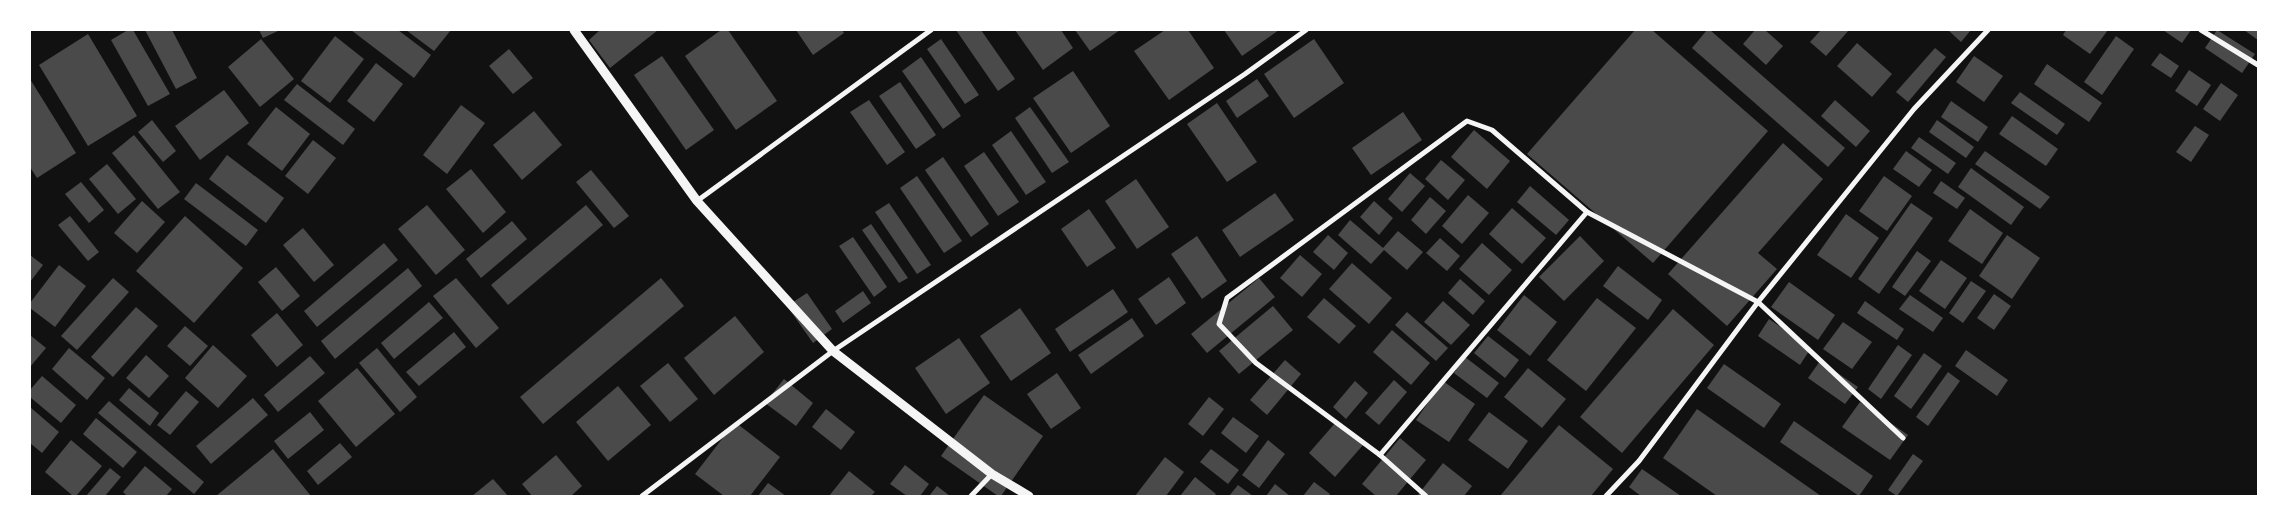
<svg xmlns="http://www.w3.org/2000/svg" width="2288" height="526" font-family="'Source Sans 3',sans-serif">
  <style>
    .building { fill: #4a4a4a }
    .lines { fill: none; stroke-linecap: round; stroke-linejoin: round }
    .minor { stroke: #f5f5f5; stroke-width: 5 }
    .tertiary { stroke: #f5f5f5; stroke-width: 9 }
  </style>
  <rect width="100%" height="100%" fill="#111"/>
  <!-- building -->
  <g class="building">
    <polygon points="128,30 133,30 170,94 148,106 111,40"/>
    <polygon points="145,30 172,30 197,78 176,89"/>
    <polygon points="259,30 280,30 263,38"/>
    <polygon points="351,30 398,30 431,55 414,78"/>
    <polygon points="406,30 451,30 434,51"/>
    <polygon points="600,30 658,30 610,68 589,40"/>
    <polygon points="721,30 728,30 777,101 736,130 685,56"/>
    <polygon points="796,30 842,30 844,33 813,55"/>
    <polygon points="956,30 981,30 1015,79 998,91"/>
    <polygon points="1015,30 1061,30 1073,48 1043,70"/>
    <polygon points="1075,30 1120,30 1090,51"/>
    <polygon points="1165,30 1188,30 1214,68 1169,100 1134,51"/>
    <polygon points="1224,30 1279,30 1242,56"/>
    <polygon points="1635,30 1652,30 1768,131 1653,263 1527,154"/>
    <polygon points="1707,30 1710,30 1845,148 1828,167 1692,48"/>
    <polygon points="1755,30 1765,30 1783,46 1766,65 1743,44"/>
    <polygon points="1821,30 1849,30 1826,56 1810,42"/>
    <polygon points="1948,30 1971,30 1961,42"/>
    <polygon points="2066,30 2108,30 2090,54 2063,35"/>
    <polygon points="2163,30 2191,30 2182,43"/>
    <polygon points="2217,30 2255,54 2242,73 2205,48"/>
    <polygon points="2244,30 2258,30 2258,40"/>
    <polygon points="88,34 137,116 88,146 39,65"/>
    <polygon points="335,36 364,59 330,103 301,81"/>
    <polygon points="2116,36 2134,49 2102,95 2084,82"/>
    <polygon points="261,39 294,79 260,107 228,67"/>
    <polygon points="941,39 979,95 965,104 927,49"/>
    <polygon points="1314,39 1344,83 1294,118 1264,74"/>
    <polygon points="1857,43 1892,74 1872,97 1837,66"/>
    <polygon points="1935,48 1946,57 1908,102 1896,92"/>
    <polygon points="509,49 533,78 513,94 489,66"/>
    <polygon points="2160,53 2179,66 2171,78 2151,65"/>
    <polygon points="662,56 714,130 686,150 634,75"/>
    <polygon points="1974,56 2003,76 1984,102 1956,82"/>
    <polygon points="921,57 961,116 943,129 902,71"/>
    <polygon points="376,63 403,84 374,122 347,101"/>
    <polygon points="2047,64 2102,103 2089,122 2034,84"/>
    <polygon points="2189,70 2211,85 2197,106 2175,91"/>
    <polygon points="1073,71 1110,126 1071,153 1033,98"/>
    <polygon points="30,79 76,153 37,178 30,167"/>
    <polygon points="1257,79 1269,96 1237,118 1226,101"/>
    <polygon points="900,82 936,135 916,149 879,96"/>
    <polygon points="2221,83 2238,95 2220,121 2203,109"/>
    <polygon points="297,84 355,129 343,145 284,100"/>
    <polygon points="224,90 249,123 200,160 175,126"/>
    <polygon points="2020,92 2065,124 2057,135 2011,103"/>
    <polygon points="869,100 905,152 887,165 850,112"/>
    <polygon points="1835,100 1870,131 1856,147 1821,116"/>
    <polygon points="1951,101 1988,127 1978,142 1941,117"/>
    <polygon points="1217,103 1257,162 1227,182 1187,124"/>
    <polygon points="461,105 485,123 447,174 423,155"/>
    <polygon points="276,107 310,134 282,171 247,144"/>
    <polygon points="1030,107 1069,162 1052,173 1015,118"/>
    <polygon points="534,111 562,145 522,180 493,145"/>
    <polygon points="1403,112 1422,140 1371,175 1352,148"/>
    <polygon points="2012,116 2058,149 2046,166 1999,134"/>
    <polygon points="152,120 176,151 163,162 138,132"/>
    <polygon points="1937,120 1974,147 1966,158 1929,132"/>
    <polygon points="2195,126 2209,135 2191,162 2176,152"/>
    <polygon points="1474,130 1510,161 1487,189 1451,157"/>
    <polygon points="1011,131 1046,182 1026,195 992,145"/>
    <polygon points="134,135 180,192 158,209 112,153"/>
    <polygon points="1919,137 1956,163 1948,174 1911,148"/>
    <polygon points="313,140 336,158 308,194 285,176"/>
    <polygon points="1783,143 1823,179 1758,253 1777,269 1727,326 1668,274"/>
    <polygon points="1906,151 1932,170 1919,187 1893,169"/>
    <polygon points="1985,151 2050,197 2040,209 1975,164"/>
    <polygon points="984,152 1019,202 998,216 964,166"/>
    <polygon points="227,155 284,198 266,223 209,179"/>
    <polygon points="943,157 989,224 971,237 925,170"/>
    <polygon points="1441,160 1465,180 1448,200 1425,179"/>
    <polygon points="107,164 136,199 118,214 89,179"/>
    <polygon points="1971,168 2024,207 2011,225 1958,187"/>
    <polygon points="471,169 506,212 483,233 446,189"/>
    <polygon points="591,170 629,216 614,228 576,182"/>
    <polygon points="1410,173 1425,186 1402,212 1388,199"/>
    <polygon points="917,176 962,241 944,253 900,188"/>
    <polygon points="1884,176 1912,196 1887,231 1859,211"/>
    <polygon points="1136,179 1169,227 1137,249 1105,201"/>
    <polygon points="1941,181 1965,198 1957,209 1933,193"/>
    <polygon points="81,182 104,210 89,223 65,194"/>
    <polygon points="196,183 258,230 246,246 184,199"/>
    <polygon points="1530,186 1569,220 1556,235 1517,202"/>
    <polygon points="1275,193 1294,220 1240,257 1222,230"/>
    <polygon points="1468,195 1489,213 1462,244 1442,226"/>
    <polygon points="1430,197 1446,211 1426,234 1411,220"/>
    <polygon points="142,201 165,222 137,253 114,233"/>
    <polygon points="1374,201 1393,218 1379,235 1360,217"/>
    <polygon points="889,203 931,265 917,274 875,212"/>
    <polygon points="1911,203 1933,218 1879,294 1858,279"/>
    <polygon points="427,205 465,250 436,275 398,229"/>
    <polygon points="586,205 603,225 508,305 491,285"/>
    <polygon points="1512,208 1546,238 1522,264 1489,234"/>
    <polygon points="1089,209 1116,248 1087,267 1061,229"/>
    <polygon points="1970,209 2003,233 1982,264 1948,241"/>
    <polygon points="1846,214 1879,238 1851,278 1817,255"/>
    <polygon points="70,216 99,252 88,261 58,225"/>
    <polygon points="185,216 243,268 194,323 136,271"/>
    <polygon points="1350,220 1383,248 1398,231 1423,252 1407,270 1384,250 1371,264 1338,235"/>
    <polygon points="512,221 527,239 481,278 466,259"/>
    <polygon points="871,224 908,278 899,283 862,230"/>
    <polygon points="303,228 334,265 314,282 283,245"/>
    <polygon points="1328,235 1348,253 1334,270 1313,252"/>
    <polygon points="2007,235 2040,258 2012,299 1979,276"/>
    <polygon points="1197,236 1227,281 1202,299 1171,254"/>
    <polygon points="1580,236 1604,261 1564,301 1539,277"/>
    <polygon points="853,237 887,287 874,297 839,246"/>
    <polygon points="1440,238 1460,256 1447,271 1426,253"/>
    <polygon points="384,243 398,260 317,327 304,311"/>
    <polygon points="1482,243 1512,270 1489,295 1459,269"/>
    <polygon points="1917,251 1931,261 1905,296 1892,287"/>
    <polygon points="30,255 43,265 30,282"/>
    <polygon points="1300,255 1322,274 1302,297 1280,278"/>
    <polygon points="1941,260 1967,278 1945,309 1919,291"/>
    <polygon points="1352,263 1392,298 1369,324 1329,289"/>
    <polygon points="59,265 86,286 55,327 30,308 30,303"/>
    <polygon points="1618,266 1662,300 1648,320 1603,286"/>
    <polygon points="276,267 300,296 282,311 258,282"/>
    <polygon points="408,268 422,286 335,359 321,341"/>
    <polygon points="1169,277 1186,303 1156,325 1138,299"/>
    <polygon points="113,278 129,292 77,350 61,336"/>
    <polygon points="456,278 499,328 476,348 433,296"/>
    <polygon points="661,278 684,306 543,424 520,397"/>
    <polygon points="1259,278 1275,297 1207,353 1191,334"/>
    <polygon points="1460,279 1485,301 1473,315 1448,293"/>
    <polygon points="1971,281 1986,291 1963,323 1949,313"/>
    <polygon points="1789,282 1835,315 1818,340 1771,307"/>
    <polygon points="1113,289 1128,312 1070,352 1055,329"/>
    <polygon points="863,291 871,303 843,323 835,311"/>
    <polygon points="807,293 832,329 813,343 787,306"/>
    <polygon points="1994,294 2011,306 1994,330 1977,318"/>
    <polygon points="1524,295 1557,322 1530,356 1497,330"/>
    <polygon points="1910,295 1943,318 1933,332 1899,309"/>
    <polygon points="1324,298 1356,326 1339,344 1307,317"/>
    <polygon points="1597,298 1636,328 1586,391 1547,360"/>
    <polygon points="1443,301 1470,325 1451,345 1424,322"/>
    <polygon points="1865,301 1904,329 1897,340 1857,313"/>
    <polygon points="429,302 443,318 394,359 381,343"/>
    <polygon points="1273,306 1293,330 1239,374 1219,351"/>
    <polygon points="136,307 158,326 113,377 91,357"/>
    <polygon points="1020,308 1051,353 1011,381 980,336"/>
    <polygon points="1673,309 1714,345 1622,453 1580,417"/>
    <polygon points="1407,312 1448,348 1436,361 1395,325"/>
    <polygon points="277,313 303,345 277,367 251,335"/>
    <polygon points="735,316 764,352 714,395 684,358"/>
    <polygon points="1132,318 1144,336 1091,374 1078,355"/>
    <polygon points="1769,319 1811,348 1800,365 1758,336"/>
    <polygon points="1843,322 1872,342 1852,369 1823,349"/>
    <polygon points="185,326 208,346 190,366 167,346"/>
    <polygon points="1392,330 1430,363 1411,385 1373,352"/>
    <polygon points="454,332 466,347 419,386 406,372"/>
    <polygon points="30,335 46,348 30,367"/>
    <polygon points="1488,336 1519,360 1505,378 1474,353"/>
    <polygon points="959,338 990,383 946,414 915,368"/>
    <polygon points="213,345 247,376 218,408 185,378"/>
    <polygon points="1898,345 1912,355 1881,399 1868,389"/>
    <polygon points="69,348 105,378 87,400 52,369"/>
    <polygon points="377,348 417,397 400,412 359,363"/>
    <polygon points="1966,350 2008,380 1997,396 1955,366"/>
    <polygon points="1924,353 1942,366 1911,409 1894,396"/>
    <polygon points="146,355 169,376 149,398 126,378"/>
    <polygon points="310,356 325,373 278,412 264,395"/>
    <polygon points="1465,357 1499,383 1487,398 1454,373"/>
    <polygon points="1285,360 1301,374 1267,415 1250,400"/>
    <polygon points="1820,361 1858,387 1845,404 1808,378"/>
    <polygon points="668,363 698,399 670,422 640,386"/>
    <polygon points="1724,364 1781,404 1764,428 1707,388"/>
    <polygon points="357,368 395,414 356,447 318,401"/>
    <polygon points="1528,368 1566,399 1542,428 1504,397"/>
    <polygon points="1948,372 1960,381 1928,426 1916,417"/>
    <polygon points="1057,373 1081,408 1051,429 1027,394"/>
    <polygon points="42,376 76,405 61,423 30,397 30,390"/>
    <polygon points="784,379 813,403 796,426 765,403"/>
    <polygon points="1394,380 1407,392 1379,425 1365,413"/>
    <polygon points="1355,381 1368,393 1346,419 1333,407"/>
    <polygon points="1443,381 1475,404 1449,442 1416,420"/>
    <polygon points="618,386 651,425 608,461 576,422"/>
    <polygon points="129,388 159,413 150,426 119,400"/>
    <polygon points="186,391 199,402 170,435 157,425"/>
    <polygon points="984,395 1043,436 1001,496 998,496 941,456"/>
    <polygon points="1209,397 1224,409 1203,436 1188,424"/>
    <polygon points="253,398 268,415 211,464 196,446"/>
    <polygon points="109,401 204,482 194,494 98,413"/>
    <polygon points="1860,402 1908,435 1890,460 1842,427"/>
    <polygon points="30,407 59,432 42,453 30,443"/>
    <polygon points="826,409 855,432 841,450 812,427"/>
    <polygon points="1697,409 1821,496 1717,496 1663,458"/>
    <polygon points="310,412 324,430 288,459 274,441"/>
    <polygon points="1489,412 1528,441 1508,469 1468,440"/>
    <polygon points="1233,417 1259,436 1246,453 1221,433"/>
    <polygon points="96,418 137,452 123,468 83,434"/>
    <polygon points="1794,421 1873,476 1859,496 1780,442"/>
    <polygon points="735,422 780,457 750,496 724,496 695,474"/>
    <polygon points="1336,422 1363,445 1335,477 1309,453"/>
    <polygon points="1559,425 1613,469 1591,496 1500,496"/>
    <polygon points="1400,438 1426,460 1396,496 1376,496 1362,484"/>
    <polygon points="71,440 102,466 76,496 73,496 45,472"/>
    <polygon points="1268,440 1285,454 1259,488 1242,475"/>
    <polygon points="340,443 352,457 318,485 307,471"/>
    <polygon points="273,449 311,496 216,496"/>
    <polygon points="1211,449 1239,470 1228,484 1200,462"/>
    <polygon points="1913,454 1923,461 1897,496 1888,490"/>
    <polygon points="556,455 582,486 571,496 532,496 522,484"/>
    <polygon points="1165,457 1184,472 1166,496 1135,496"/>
    <polygon points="1443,463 1472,486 1464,496 1417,496"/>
    <polygon points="905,465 929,484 920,496 907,496 890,484"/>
    <polygon points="145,466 172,489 166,496 127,496 123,492"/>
    <polygon points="110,468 121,477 105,496 86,496"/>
    <polygon points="1642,469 1681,496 1641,496 1629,487"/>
    <polygon points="849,471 875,492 871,496 829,496"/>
    <polygon points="1195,477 1216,494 1214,496 1180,496"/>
    <polygon points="493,479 508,496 472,496"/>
    <polygon points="1314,482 1330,494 1328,496 1303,496"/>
    <polygon points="768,483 786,496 758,496"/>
    <polygon points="1275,484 1290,496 1266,496"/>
    <polygon points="1238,485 1253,496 1229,496"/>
    <polygon points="937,486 950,496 929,496"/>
  </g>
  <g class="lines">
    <!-- minor -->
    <g class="minor">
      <polyline points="2201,30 2258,65"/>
      <polyline points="697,201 931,30"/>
      <polyline points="1380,455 1587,212"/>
      <polyline points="642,496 833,351 1245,74 1306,30"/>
      <polyline points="971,496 992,474"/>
      <polyline points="1426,496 1380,455 1256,363 1219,324 1227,298 1467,121 1492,130 1587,212 1758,302 1903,438"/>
      <polyline points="1606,496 1639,461 1758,302 1914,109 1988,30"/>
    </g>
    <!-- tertiary -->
    <polyline class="tertiary" points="574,30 697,201 833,351 992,474 1029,496"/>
  </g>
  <!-- border -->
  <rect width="2288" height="526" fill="none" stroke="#ffffff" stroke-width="62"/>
</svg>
